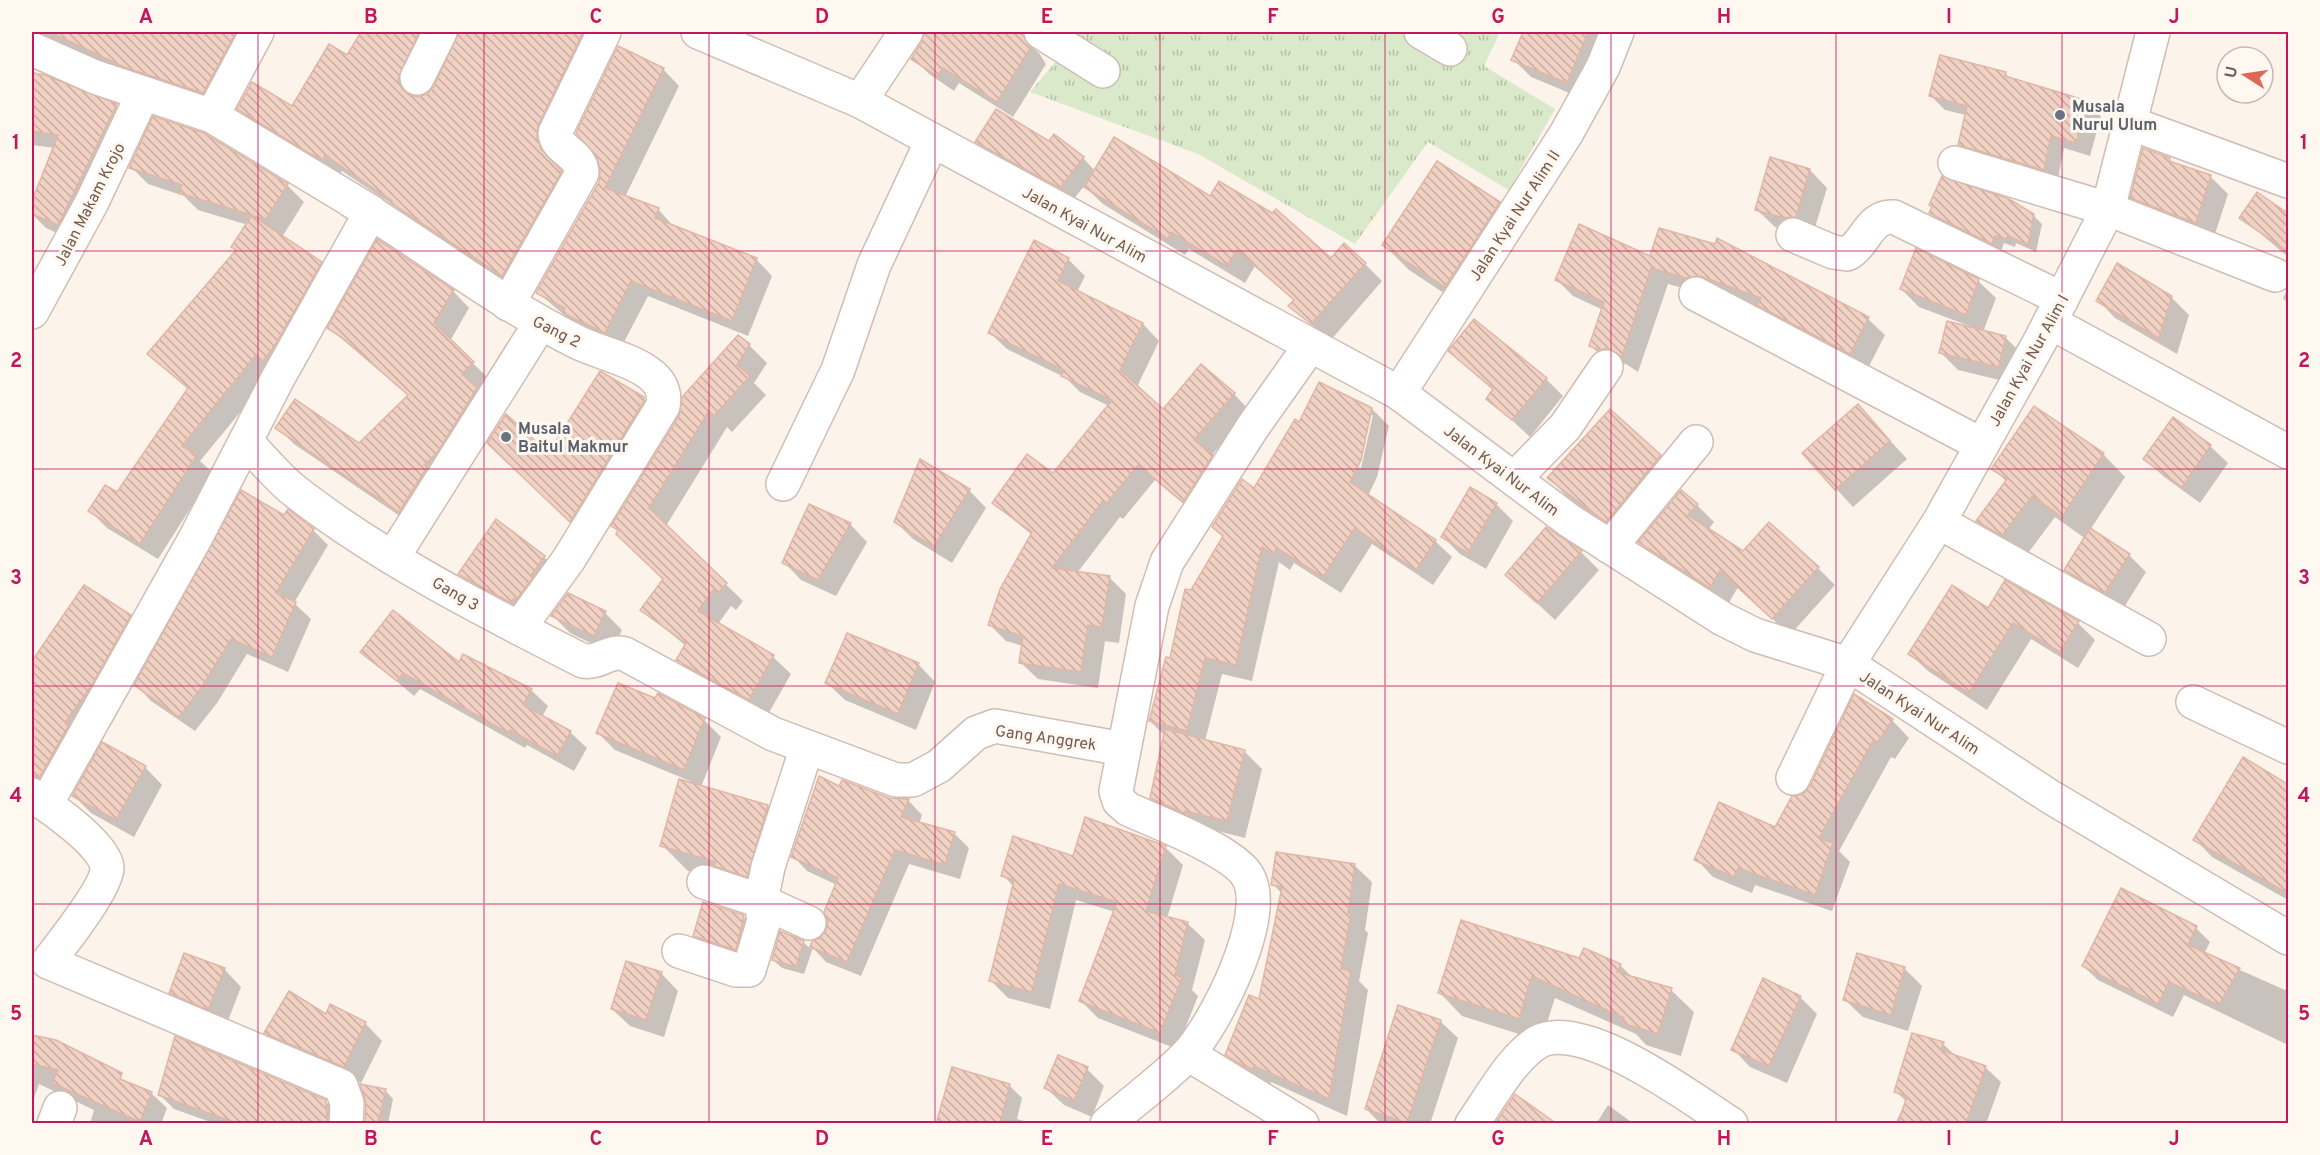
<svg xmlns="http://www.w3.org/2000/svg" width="2320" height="1155" font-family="Overpass,sans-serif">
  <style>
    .grass { fill: url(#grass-tufts) }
    .shadow { fill: #0003; fill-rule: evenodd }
    .building { fill: url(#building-back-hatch); stroke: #e2b6a5; stroke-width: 1.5 }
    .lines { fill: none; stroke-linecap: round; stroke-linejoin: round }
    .minor-casing { stroke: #d0bdb3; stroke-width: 36 }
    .minor { stroke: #fff; stroke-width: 33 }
    .grid { fill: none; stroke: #c2185b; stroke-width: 1.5; stroke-opacity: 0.55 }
    .worship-dot { fill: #6b7280; stroke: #fef8f1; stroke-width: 2 }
    .labels { text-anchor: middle; stroke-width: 6; stroke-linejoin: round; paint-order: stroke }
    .worship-label { font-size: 16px; font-weight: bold; fill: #5b616d; stroke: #fef8f1; text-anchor: start }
    .street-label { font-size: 16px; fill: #76594f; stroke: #fef8f1 }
    .neatline { fill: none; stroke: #c2185b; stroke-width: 2 }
    .grid-label { font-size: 20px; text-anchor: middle; font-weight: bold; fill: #c2185b }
  </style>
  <defs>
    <pattern id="grass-tufts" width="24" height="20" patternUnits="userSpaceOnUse" patternTransform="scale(1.5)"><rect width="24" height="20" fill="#d9e9c9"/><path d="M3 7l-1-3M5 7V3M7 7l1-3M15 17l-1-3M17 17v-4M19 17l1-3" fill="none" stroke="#b5c0a6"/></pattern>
    <pattern id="building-back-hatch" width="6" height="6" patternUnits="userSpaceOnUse" patternTransform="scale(1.5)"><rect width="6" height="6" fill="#f0d1c4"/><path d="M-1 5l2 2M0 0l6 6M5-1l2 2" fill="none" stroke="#c7ada2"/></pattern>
  </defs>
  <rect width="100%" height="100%" fill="#fcf3eb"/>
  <!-- grass -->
  <polygon class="grass" points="1081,32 1500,32 1484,66 1555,109 1509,190 1428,142 1355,244 1198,154 1030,92"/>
  <!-- shadow -->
  <g class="shadow">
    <polygon points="32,32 269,32 220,109 32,58"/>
    <polygon points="363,32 451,32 416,87 414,97 418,98 429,94 458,41 460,32 605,32 553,155 560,171 577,189 519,292 410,220 399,209 342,171 340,174 255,126 239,109 293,108 348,57"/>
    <polygon points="926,32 991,32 1001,39 1006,32 1014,32 1039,53 1046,64 1013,117 959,83 954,91 929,74 913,58 923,43"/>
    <polygon points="1526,32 1617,32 1584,99 1531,77 1513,59"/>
    <polygon points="663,69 679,86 625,197 658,209 674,227 756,259 772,276 748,336 648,296 621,348 581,329 538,293"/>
    <polygon points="32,71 117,106 133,122 75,241 46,228 32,214 32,205 55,148 32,145"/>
    <polygon points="2005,73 2011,79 2087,102 2101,116 2090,156 2064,148 2057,183 1974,158 1960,144 1966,115 1945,110 1931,96"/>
    <polygon points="977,142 1049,143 1083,158 1095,171 1211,198 1331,260 1365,264 1382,281 1330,341 1290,306 1295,301 1255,266 1245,283 1189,249 1185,255 1103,204 1084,186 1073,200 990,154"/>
    <polygon points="2169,159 2175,165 2210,176 2228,194 2213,240 2149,215 2132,197"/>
    <polygon points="131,167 287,185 304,202 282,237 321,263 338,280 274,371 200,461 213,473 158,559 107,528 90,511 117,494 189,390 149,353 237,251 248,225 198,210 184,196 148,184"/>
    <polygon points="1810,170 1827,188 1813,234 1804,235 1775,227 1757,210"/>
    <polygon points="1499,203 1524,229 1471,311 1409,270 1384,245"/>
    <polygon points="1931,213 2033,215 2042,224 2036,252 2016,243 2015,247 2004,243 2001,251 1939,221"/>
    <polygon points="2288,216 2288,257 2241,217"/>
    <polygon points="1718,240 1868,319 1885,335 1867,370 1776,321 1763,308 1718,292 1703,294 1668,284 1638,372 1626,364 1617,366 1607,362 1591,346 1603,310 1573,296 1556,279 1716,246"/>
    <polygon points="1068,259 1085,276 1077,292 1143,324 1159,341 1137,387 1163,411 1234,394 1250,411 1211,456 1228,473 1200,518 1155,480 1123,519 1120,517 1077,573 1109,577 1126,594 1119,643 1105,641 1098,688 1038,679 1021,663 1023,646 1006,641 989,624 1032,535 993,503 1053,475 1109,406 1080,392 1066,378 1007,349 990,333"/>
    <polygon points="1978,281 1996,298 1983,332 2005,337 2023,355 2016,384 1958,370 1941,353 1972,327 1919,307 1901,289"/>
    <polygon points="2288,288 2288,304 2283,298"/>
    <polygon points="453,291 469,308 450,341 490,380 416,527 294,444 277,427 360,445 409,396 329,328"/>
    <polygon points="2171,297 2189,315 2177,354 2115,318 2098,300"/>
    <polygon points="749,345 767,363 754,383 766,395 732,432 727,427 666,526 743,601 736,610 731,606 718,624 773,657 791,674 767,716 695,677 678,660 686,646 642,610 665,579 613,526"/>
    <polygon points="1450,351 1546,379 1563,396 1530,437 1488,398 1494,391"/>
    <polygon points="643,398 660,415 587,536 507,461 551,451"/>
    <polygon points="1858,406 1907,459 1853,507 1804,454"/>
    <path d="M1372 409 1389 426 1377 477 1368 496 1435 541 1452 557 1433 585 1372 544 1341 593 1294 563 1290 570 1279 562 1252 681 1222 674 1205 741 1244 751 1262 769 1245 838 1202 827 1169 815 1152 798 1165 736 1150 721 1192 592 1254 491 1300 424ZM1369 415H1373L1361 468 1358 467Z"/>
    <polygon points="2210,446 2228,463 2200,503 2163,476 2145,459"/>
    <polygon points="2103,454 2125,477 2090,530 2129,555 2146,572 2123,609 2084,588 2066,570 2086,539 2055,517 2025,557 2000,543 1978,521 2007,482 1993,468"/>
    <polygon points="1660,456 1686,482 1633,546 1574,504 1549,478"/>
    <polygon points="969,490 986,508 952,563 913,539 895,521"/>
    <polygon points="1496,504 1513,521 1486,569 1460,554 1443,537"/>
    <polygon points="1697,505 1714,522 1708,530 1743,553 1818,568 1835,585 1790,635 1738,587 1728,604 1657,560 1640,542"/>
    <polygon points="285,517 313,530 328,545 294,603 311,619 288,672 247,654 217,703 195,731 151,701 136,685"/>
    <polygon points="850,524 867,542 836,596 801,580 784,562"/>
    <polygon points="1547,529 1581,552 1599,570 1555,620 1507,575"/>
    <polygon points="544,557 561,574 534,616 478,592 460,574"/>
    <polygon points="2005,582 2078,623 2095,640 2078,668 2031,639 1987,710 1928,671 1910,654 1988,610"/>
    <polygon points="605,613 622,630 611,653 570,633 553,616"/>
    <polygon points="130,616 147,633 56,794 32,787 32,664 53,636"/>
    <polygon points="362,652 459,664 531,690 548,706 542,717 570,732 587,748 574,771 527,745 525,748 420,689 414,696"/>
    <polygon points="918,664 935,682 916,730 845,700 827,683"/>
    <polygon points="655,700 704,720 721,737 701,787 768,806 793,832 772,901 735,885 688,871 662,845 690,781 615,750 597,732"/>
    <polygon points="1892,720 1909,738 1895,759 1891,757 1839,851 1850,862 1832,911 1755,885 1752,893 1713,877 1696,859 1776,829 1804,795"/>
    <polygon points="145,767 162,785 134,837 91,813 74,796"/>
    <polygon points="2288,786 2288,900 2212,857 2195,839"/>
    <polygon points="840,788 889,799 908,800 922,815 919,824 954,833 969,848 960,879 909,864 861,976 826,962 813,948 804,974 782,968 773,960 803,942 811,949 813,942 821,939 828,931 837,885 807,871 793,856"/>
    <polygon points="1166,848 1183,865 1167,918 1187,923 1205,940 1192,990 1198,996 1177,1049 1098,1018 1080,1000 1115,912 1076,900 1050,1009 1008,998 990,980 1014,887 1003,875 1074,858"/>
    <polygon points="1354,865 1372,882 1365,930 1368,933 1359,981 1368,990 1347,1116 1271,1082 1270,1085 1244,1072 1227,1054 1261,1001 1282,894 1273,884"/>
    <polygon points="743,916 761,934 753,966 712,953 695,936"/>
    <polygon points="2196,928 2210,942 2204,954 2285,990 2288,985 2288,1045 2184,995 2173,1017 2098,980 2083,966"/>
    <polygon points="1858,955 1905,969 1922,986 1908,1031 1863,1017 1845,1000"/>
    <polygon points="1580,960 1620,965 1633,978 1671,990 1694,1012 1681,1056 1646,1045 1636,1034 1555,998 1541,1041 1462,1016 1440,993"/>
    <polygon points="224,969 241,987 226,1026 188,1010 170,992"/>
    <polygon points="661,973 678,991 664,1037 630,1026 612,1009"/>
    <polygon points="1800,997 1817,1014 1787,1083 1750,1067 1733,1049"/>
    <polygon points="326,1016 365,1023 382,1041 361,1083 283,1050 265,1033"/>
    <polygon points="1440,1021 1458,1038 1430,1124 1381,1124 1366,1109"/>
    <polygon points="32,1036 55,1042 119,1081 151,1093 167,1108 161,1124 90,1124 94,1110 39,1084 32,1104"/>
    <polygon points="1943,1044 1956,1056 1985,1067 2001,1082 1986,1124 1895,1124 1906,1101 1896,1092"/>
    <polygon points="1087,1069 1104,1086 1092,1117 1064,1105 1046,1088"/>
    <polygon points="1009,1085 1022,1098 1017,1119 1031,1123 938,1124"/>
    <polygon points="385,1090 393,1099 388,1124 366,1124"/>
    <polygon points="160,1095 325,1101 340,1116 340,1124 216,1124 174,1109"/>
    <polygon points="1608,1105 1634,1124 1596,1124"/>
  </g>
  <!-- building -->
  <g class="building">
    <polygon points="50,32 236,32 203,93 124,67"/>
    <polygon points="361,32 419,32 398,79 402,89 409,95 418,97 427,94 434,86 459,32 583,32 538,126 537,138 541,149 562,171 502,276 391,203 392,201 325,155 323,159 307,152 237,109 252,82 292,106 329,44 347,55"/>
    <polygon points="924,32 1017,32 1023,35 1031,47 997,102 943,68 937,76 911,59 922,42"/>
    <polygon points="1523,32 1588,32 1567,83 1511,60"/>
    <polygon points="618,46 664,68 605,188 659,208 655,218 757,258 732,321 631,281 605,333 563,313 565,308 536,293 599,182 600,170 597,158 576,133"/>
    <polygon points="1940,55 2006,72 2005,76 2088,101 2076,143 2051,136 2044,170 1958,145 1967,106 1929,96"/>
    <polygon points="32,73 45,75 117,104 58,225 32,214 32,201 58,135 32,131"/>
    <polygon points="996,109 1049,141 1054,134 1084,157 1060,188 975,142"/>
    <polygon points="153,116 204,133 288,184 266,219 253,216 322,262 275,345 263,361 256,355 182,446 197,455 140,544 88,511 105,485 117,492 188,388 147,354 236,250 231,247 252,215 179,193 182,185 129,168"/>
    <polygon points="1114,137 1210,196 1219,181 1272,213 1276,209 1331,258 1344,243 1366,263 1311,324 1288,306 1294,300 1237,250 1227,266 1171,232 1168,239 1084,187"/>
    <polygon points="2143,148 2170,158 2169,161 2211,175 2196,223 2130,198"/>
    <polygon points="1770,157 1810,169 1796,217 1785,218 1755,210"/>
    <polygon points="1437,161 1500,202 1445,287 1382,245"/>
    <polygon points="1942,176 2009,199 2034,214 2028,245 2008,236 2006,239 1995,236 1992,244 1929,213 1932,207 1929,205"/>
    <polygon points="2257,192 2289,214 2289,252 2239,218"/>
    <polygon points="1579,224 1650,256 1659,228 1715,244 1717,238 1869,317 1850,354 1757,305 1761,298 1700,276 1686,278 1651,268 1622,357 1608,348 1599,350 1589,346 1604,302 1555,280"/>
    <polygon points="377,239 454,290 434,323 474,362 462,374 477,388 437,453 424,465 427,467 399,512 275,428 295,399 359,443 408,395 344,339 327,328"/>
    <polygon points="1034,240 1069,258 1058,281 1143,323 1120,370 1163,409 1201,364 1235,393 1194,440 1213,455 1183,502 1138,465 1106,504 1103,501 1052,568 1110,576 1102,627 1088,625 1081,672 1019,663 1023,636 988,625 1000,589 1032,532 992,503 1027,454 1053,473 1112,400 1061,376 1064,370 988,333"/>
    <polygon points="1916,248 1979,279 1966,315 1900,289"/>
    <polygon points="2117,263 2172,296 2159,338 2096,301"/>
    <polygon points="1474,319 1547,378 1512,420 1486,399 1493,389 1448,351"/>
    <polygon points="1947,321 2006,336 1999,367 1939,353"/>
    <polygon points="738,335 750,344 737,365 750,376 714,416 709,411 649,508 727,583 718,593 713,590 698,611 774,655 749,700 676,660 686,643 640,610 663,579 616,534 618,530 611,526 679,416 682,397"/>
    <polygon points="600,371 644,397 644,401 570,522 487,443 506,414 544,449 547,446 551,449"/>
    <polygon points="1319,382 1372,408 1361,460 1350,482 1436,540 1416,570 1355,528 1323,577 1277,548 1273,554 1262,547 1236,665 1205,658 1187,731 1149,721 1166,657 1170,658 1185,589 1191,590 1223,536 1212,527 1242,479 1254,488 1295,419 1299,422"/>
    <polygon points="1858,404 1890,441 1835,490 1802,453"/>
    <polygon points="2034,406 2104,453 2062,517 2032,496 2002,536 1976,521 2007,479 1991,469"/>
    <polygon points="1610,409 1661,455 1606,522 1547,478"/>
    <polygon points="2173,417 2211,445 2182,487 2143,459"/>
    <polygon points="920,459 970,489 934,547 894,522"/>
    <polygon points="1470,487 1497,503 1468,553 1441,537"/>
    <polygon points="241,490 284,515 288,509 314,529 276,593 296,602 272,657 231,639 202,687 179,717 134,685"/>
    <polygon points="1681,490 1698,504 1688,515 1743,551 1769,522 1819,567 1772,619 1720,571 1710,588 1638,542"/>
    <polygon points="809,504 851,523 818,580 782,563"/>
    <polygon points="496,519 545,556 531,575 534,576 516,600 514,598 511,603 458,574"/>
    <polygon points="1546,527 1582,551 1537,603 1505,575"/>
    <polygon points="2090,528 2130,554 2105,593 2064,570"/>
    <polygon points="2005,580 2079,621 2060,652 2013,623 1969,693 1908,654 1952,585 1988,608"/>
    <polygon points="84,585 131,615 91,686 66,721 70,723 39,778 32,774 32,661"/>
    <polygon points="568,593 606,611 594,636 551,616"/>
    <polygon points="393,610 459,662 463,654 532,689 523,705 571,731 557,756 510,730 508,733 403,673 397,681 360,652"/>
    <polygon points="847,633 919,663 898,714 825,683"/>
    <polygon points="618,683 655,698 658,693 705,718 684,770 596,733"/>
    <polygon points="1854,694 1893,719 1877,743 1873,741 1819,838 1833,843 1815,895 1738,868 1734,877 1694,860 1719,802 1775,827 1792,796 1803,794 1810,786"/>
    <polygon points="1165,729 1245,750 1227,821 1185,811 1184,813 1150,798"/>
    <polygon points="102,742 146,766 116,820 72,796"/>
    <polygon points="2243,757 2289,785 2289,894 2193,840"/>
    <polygon points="819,776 839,786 842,780 889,798 909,799 901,817 955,832 945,865 895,850 847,962 810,947 812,941 820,938 826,930 828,921 824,912 838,878 791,857"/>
    <polygon points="679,779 768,805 747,877 714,866 716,862 660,846"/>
    <polygon points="1085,817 1166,846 1146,911 1188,922 1175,975 1182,978 1160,1033 1079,1001 1117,902 1059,884 1032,992 989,981 1014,880 1001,876 1013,836 1073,856"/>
    <polygon points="1276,852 1355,864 1348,913 1351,914 1341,969 1351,971 1329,1099 1254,1066 1253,1069 1240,1064 1225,1055 1249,995 1259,999 1282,887 1271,885"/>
    <polygon points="2121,888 2197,926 2188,945 2240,968 2219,1005 2169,982 2158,1004 2082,966"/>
    <polygon points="703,902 744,915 736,950 693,936"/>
    <polygon points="1461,920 1579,958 1584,948 1621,964 1617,972 1672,988 1658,1034 1622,1023 1624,1018 1532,976 1519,1019 1438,993"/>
    <polygon points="780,931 804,941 796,967 772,960"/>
    <polygon points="184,953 225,968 208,1010 169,993"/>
    <polygon points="1857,953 1905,967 1891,1015 1843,1000"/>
    <polygon points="626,961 662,972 646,1020 611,1009"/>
    <polygon points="1763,978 1801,996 1769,1066 1731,1050"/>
    <polygon points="289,991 326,1014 330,1004 366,1022 344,1067 264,1033"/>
    <polygon points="1398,1005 1441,1020 1407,1123 1365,1109"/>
    <polygon points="1912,1033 1944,1042 1941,1050 1986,1066 1966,1124 1898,1124 1907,1096 1894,1092"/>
    <polygon points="32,1035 56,1040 122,1073 120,1079 152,1092 140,1122 52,1083 58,1070 32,1064"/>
    <polygon points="175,1036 326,1100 327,1124 239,1124 158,1095"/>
    <polygon points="1058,1055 1088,1067 1074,1101 1044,1088"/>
    <polygon points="952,1067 1010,1084 1000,1124 936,1124"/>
    <polygon points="360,1084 386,1089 378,1124 365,1124 366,1103"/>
    <polygon points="1515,1094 1557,1124 1495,1124"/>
  </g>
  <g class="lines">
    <defs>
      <g id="minor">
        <polyline points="698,32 860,101 1399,393 1570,521 1723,619 1755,635 1848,664 2049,796 2288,938"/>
        <polyline points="1041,32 1103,71"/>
        <polyline points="1421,32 1450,49"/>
        <polyline points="32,49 95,77 212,116 371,212 278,378 196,537 46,804"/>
        <polyline points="417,78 440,32"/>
        <polyline points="860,101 906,32"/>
        <polyline points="212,116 257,32"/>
        <polyline points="2130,123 2288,181"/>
        <polyline points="1955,163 2108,209 2275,275"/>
        <path d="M352 201C428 247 497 302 577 342 606 357 671 365 663 406L569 559 519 628"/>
        <path d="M1793 235 1833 252 1847 254C1866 244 1869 215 1894 217L2062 299"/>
        <polyline points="1696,294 1982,445"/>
        <path d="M508 304 582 173C582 154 556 150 555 133L604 32"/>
        <polyline points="32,312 92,202 143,94"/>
        <polyline points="2050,322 2288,452"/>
        <polyline points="1399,393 1566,134 1603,67 1617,32"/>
        <path d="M246 442C261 457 275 474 291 488 376 556 487 612 583 661 599 664 610 649 625 654L773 734 896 780H913L939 766 976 733 995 726 1123 749"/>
        <polyline points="1514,479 1565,427 1606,367"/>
        <polyline points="783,484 838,370 874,265 932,141"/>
        <polyline points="1939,522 2149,639"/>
        <polyline points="1610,547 1696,442"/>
        <polyline points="393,557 540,324"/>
        <polyline points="2193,702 2288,747"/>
        <polyline points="1793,778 1848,664 1939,522 2039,343 2108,209 2153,32"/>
        <path d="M32 795C50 807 107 846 107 868 107 887 61 945 48 962L341 1086 347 1103 346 1124"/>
        <polyline points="704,882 761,901 768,867 807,747"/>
        <polyline points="761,901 809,923"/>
        <polyline points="679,951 736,970 749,970 764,920 761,901"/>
        <polyline points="1188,1054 1302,1124"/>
        <polyline points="54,1124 60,1108"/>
        <path d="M1107 1124C1133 1101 1163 1080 1187 1055 1215 1025 1272 914 1247 875 1231 850 1156 822 1128 809L1119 801 1116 791 1152 606 1167 562 1252 428 1310 346"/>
        <path d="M1472 1124C1489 1100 1513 1056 1538 1042 1583 1017 1692 1099 1731 1124"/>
      </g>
    </defs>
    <!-- minor casing -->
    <use href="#minor" class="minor-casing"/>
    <!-- minor -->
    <use href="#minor" class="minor"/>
  </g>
  <!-- grid -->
  <path class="grid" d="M258 32V1124M484 32V1124M709 32V1124M935 32V1124M1160 32V1124M1385 32V1124M1611 32V1124M1836 32V1124M2062 32V1124M32 251H2288M32 469H2288M32 686H2288M32 904H2288"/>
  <!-- markers -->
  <g class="worship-dot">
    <circle cx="2060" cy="115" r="6"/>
    <circle cx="506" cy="437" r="6"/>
  </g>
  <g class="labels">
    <!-- worship labels -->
    <g class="worship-label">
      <text x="2072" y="112">Musala<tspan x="2072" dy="18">Nurul Ulum</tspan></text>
      <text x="518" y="434">Musala<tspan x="518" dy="18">Baitul Makmur</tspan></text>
    </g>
    <!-- street labels -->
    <g class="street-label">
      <text transform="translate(89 204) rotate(-63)" y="6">Jalan Makam Krojo</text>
      <text transform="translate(1514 215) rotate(-57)" y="6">Jalan Kyai Nur Alim II</text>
      <text transform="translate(1085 224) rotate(29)" y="6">Jalan Kyai Nur Alim</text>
      <text transform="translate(557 331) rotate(27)" y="6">Gang 2</text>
      <text transform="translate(2028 360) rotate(-61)" y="6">Jalan Kyai Nur Alim I</text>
      <text transform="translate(1502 470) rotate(37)" y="6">Jalan Kyai Nur Alim</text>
      <text transform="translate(456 593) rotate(30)" y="6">Gang 3</text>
      <text transform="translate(1920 712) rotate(33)" y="6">Jalan Kyai Nur Alim</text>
      <text transform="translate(1046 737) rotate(8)" y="6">Gang Anggrek</text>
    </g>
  </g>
  <!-- border -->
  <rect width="2320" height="1155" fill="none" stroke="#fef8f1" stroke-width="66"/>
  <!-- north arrow -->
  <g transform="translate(2245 75) rotate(282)"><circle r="28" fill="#fef8f1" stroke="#c8b8b0" stroke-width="1.5"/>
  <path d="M0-4.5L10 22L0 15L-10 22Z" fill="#de6857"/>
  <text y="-9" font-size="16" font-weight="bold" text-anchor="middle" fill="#76594f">U</text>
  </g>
  <rect x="33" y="33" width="2254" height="1089" class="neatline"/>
  <g class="grid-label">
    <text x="146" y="23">A</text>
    <text x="371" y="23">B</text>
    <text x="596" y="23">C</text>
    <text x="822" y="23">D</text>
    <text x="1047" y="23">E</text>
    <text x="1273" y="23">F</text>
    <text x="1498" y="23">G</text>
    <text x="1724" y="23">H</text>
    <text x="1949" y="23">I</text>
    <text x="2174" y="23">J</text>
    <text x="16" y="149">1</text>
    <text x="2304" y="149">1</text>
    <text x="16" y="367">2</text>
    <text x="2304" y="367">2</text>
    <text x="16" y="584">3</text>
    <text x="2304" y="584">3</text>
    <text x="16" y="802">4</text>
    <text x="2304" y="802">4</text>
    <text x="16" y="1020">5</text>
    <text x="2304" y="1020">5</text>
    <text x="146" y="1145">A</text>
    <text x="371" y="1145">B</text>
    <text x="596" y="1145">C</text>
    <text x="822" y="1145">D</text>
    <text x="1047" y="1145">E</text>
    <text x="1273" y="1145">F</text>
    <text x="1498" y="1145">G</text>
    <text x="1724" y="1145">H</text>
    <text x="1949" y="1145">I</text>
    <text x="2174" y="1145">J</text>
  </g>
</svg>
